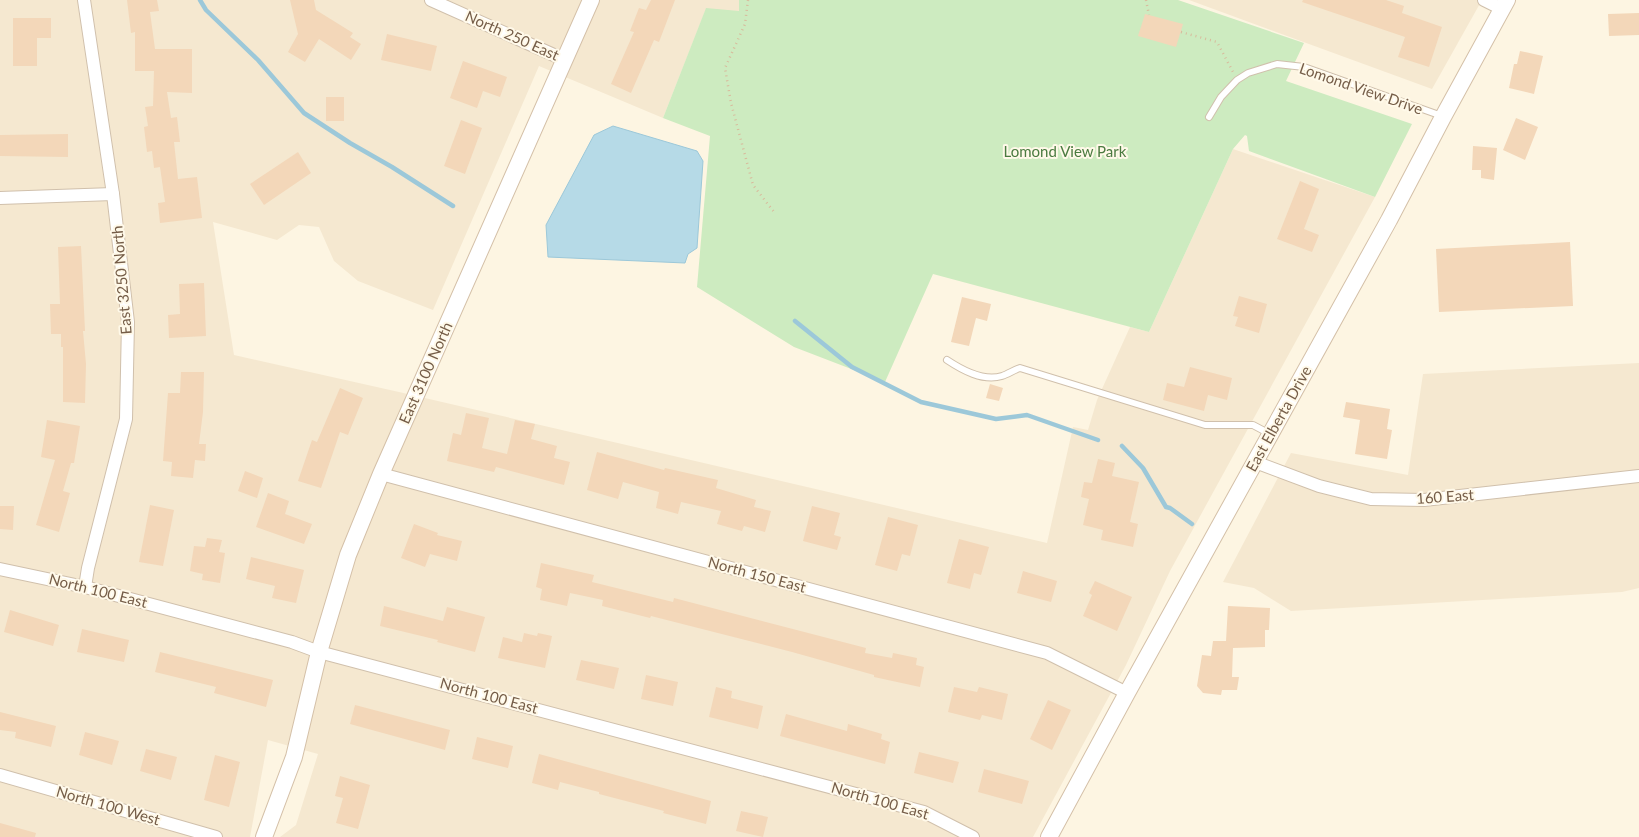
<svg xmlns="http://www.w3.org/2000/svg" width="1639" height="837" font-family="Lato,sans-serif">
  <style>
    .residential { fill: #f5e8d0 }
    .green { fill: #cdebc0 }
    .water { fill: #b6dae7; stroke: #9cc8d9 }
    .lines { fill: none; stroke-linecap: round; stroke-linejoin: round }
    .stream { stroke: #9cc8d9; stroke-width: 4.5 }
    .building { fill: #f3d7b9 }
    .lane-casing { stroke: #d0c0ac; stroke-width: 8 }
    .street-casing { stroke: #d0c0ac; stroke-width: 14 }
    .secondary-casing { stroke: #d4c0a8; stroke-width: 18 }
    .path { stroke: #d8ba9c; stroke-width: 2.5; stroke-dasharray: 1 4; stroke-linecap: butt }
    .lane { stroke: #fff; stroke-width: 6 }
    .street { stroke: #fff; stroke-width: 12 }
    .secondary { stroke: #fff; stroke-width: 16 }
    .labels { text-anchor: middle; stroke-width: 4; stroke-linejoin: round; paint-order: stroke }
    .street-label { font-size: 15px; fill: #755d48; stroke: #fff9e9 }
    .park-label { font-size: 15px; fill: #4b7b40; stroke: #fff9e9 }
  </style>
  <rect width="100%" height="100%" fill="#fdf5e2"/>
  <!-- residential -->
  <g class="residential">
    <polygon points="0,0 741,0 741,12 706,9 663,118 539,66 433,310 358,281 334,261 319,227 299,225 277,240 213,222 234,355 399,392 1047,543 1073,427 1088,430 1097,400 1130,327 1149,332 1233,149 1375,197 1170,571 1126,665 1033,837 280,837 296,825 318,754 268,740 250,837 0,837"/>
    <polygon points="1189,0 1482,0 1432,89"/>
    <polygon points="1639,363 1639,588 1622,592 1291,611 1254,588 1223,582 1291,453 1408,475 1423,374"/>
  </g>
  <!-- green -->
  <polygon class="green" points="739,0 1178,0 1304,43 1286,81 1412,124 1375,197 1249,151 1247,136 1245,135 1233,149 1149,332 933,274 885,382 794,347 697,287 710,136 663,118 706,8 739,11"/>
  <!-- water -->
  <polygon class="water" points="613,126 697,151 703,161 697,248 688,254 685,263 548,257 546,225 594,135"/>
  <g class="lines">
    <!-- stream -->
    <g class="stream">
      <polyline points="200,0 206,10 258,60 304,113 350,143 392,167 453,206"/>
      <polyline points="795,321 852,367 921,402 996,419 1027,415 1098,440"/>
      <polyline points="1122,446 1143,468 1166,507 1170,508 1192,524"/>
    </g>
  </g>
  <!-- building -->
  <g class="building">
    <polygon points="127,0 157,0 159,11 150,12 155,49 192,49 192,93 167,92 171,118 177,117 180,142 174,142 178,179 197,177 202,218 160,223 158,203 165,202 160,167 154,168 152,151 147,152 144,127 148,126 145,107 153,106 154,71 135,71 135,32 131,33"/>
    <polygon points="290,0 314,0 316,10 353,33 350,37 361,44 351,60 319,39 305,62 288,52 298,34"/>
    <polygon points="651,0 675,0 659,42 654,40 631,93 611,84 634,32 630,31 639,8 646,10"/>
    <polygon points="1303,0 1386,0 1404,6 1402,13 1442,27 1429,67 1398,57 1405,37 1302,2"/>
    <polygon points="1639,13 1639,35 1609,36 1608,14"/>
    <polygon points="1145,14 1183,24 1176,47 1138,36"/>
    <polygon points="13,18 51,18 51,38 37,38 37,66 13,66"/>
    <polygon points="387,34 437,46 431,71 381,60"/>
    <polygon points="1520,51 1543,56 1534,94 1509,88 1514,64 1517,64"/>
    <polygon points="463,61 507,77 500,97 483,91 477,108 450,98"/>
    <rect x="326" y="97" width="18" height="24"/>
    <polygon points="1516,118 1538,127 1525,160 1503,150"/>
    <polygon points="461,120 482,128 465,174 444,166"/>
    <polygon points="68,134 68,157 0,156 0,135"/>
    <polygon points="1473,146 1497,148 1494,180 1481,178 1481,170 1472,170"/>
    <polygon points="298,152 311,173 264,205 250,184"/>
    <polygon points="1300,181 1319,189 1304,229 1319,235 1312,252 1277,239"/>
    <polygon points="1570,242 1573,306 1439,312 1436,249"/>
    <polygon points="81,246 85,331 83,331 86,364 85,403 63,402 63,347 61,347 61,334 51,334 50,304 60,304 58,247"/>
    <polygon points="204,283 206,336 169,338 168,315 180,314 179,284"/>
    <polygon points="1239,296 1267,304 1259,333 1235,326 1238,317 1233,316"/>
    <polygon points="962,297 991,304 987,321 976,318 969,346 951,342"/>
    <polygon points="1190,367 1232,378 1227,400 1208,395 1204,411 1163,400 1167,383 1184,387"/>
    <polygon points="181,372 204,372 203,412 199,444 206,444 205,461 195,460 193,478 171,476 172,462 163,461 168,393 180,393"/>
    <polygon points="990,384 1003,388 999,401 986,398"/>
    <polygon points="340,388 363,398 348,435 340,432 321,488 298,481 312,440 317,442"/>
    <polygon points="1346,402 1390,409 1387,429 1392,430 1387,459 1355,454 1360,420 1343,417"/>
    <polygon points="466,413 489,418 482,448 507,454 515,420 535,424 531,439 557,446 554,458 570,462 564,485 496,467 494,472 447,461 453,433 461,435"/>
    <polygon points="47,420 80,426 74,463 71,463 63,491 70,493 59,532 36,525 55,460 41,457"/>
    <polygon points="597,452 664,470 665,468 718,480 716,488 756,500 754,507 771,511 765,532 744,526 742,531 717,524 721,511 681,502 678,514 656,508 659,492 623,482 618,499 587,490"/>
    <polygon points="1098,459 1115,463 1112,476 1139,482 1130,522 1138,524 1133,547 1101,540 1103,530 1083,525 1089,499 1081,497 1084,482 1092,483"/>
    <polygon points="245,471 263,478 257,498 238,491"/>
    <polygon points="268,493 289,501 285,514 312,524 304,544 256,527"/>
    <polygon points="150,505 174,510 163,566 139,562"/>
    <polygon points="0,506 14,506 13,530 0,529"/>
    <polygon points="812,506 840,513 834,535 841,537 837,550 803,541"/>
    <polygon points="888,517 918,525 910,556 902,554 897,571 875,565"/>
    <polygon points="414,524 438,533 437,535 462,541 457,561 430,554 425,567 401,558"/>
    <polygon points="207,538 222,540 219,552 225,553 220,583 202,580 203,574 190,571 194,546 205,547"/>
    <polygon points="959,539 989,547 981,575 974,573 970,589 947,583"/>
    <polygon points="251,557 304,570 296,603 272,598 275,586 246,579"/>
    <polygon points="541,563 594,575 592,582 673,602 674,598 866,648 865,653 892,658 893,653 917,658 916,665 924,667 920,687 874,677 874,675 792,652 651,616 650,618 602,606 603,600 570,593 567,606 540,600 542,589 536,587"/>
    <polygon points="1023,571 1057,581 1051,602 1017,593"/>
    <polygon points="1095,581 1132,597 1117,631 1083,616 1092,595 1089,593"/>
    <polygon points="384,606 443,621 447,607 485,617 475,652 437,642 438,640 380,626"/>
    <polygon points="1228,606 1270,608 1269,630 1265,630 1265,647 1233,648 1232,677 1239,677 1237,690 1222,690 1221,695 1203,693 1197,686 1202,655 1211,656 1213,641 1226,641"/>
    <polygon points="10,610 59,625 53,646 4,632"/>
    <polygon points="82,629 129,640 124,662 77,652"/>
    <polygon points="524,633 537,636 538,633 552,636 545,668 498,658 503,637 522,642"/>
    <polygon points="160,652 273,680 266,707 214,693 216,687 155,672"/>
    <polygon points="581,660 619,668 614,689 576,680"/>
    <polygon points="646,675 678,682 673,706 641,699"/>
    <polygon points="716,687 732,691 731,698 763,706 758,729 709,717"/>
    <polygon points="954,687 977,692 979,687 1008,694 1002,720 982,715 980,720 948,712"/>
    <polygon points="1048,700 1071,710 1052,750 1030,739"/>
    <polygon points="355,705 450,730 445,750 350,724"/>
    <polygon points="0,712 56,726 51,747 15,738 16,732 0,730"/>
    <polygon points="786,714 847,731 848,724 882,734 881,739 890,742 885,764 780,736"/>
    <polygon points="85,732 119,741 112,765 79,755"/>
    <polygon points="477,737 513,746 508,768 472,759"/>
    <polygon points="146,749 177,757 171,780 140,771"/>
    <polygon points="919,752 959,762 953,783 914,773"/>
    <polygon points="539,754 711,801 706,824 663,813 664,811 599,794 599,792 560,782 558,790 532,783"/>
    <polygon points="215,755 240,762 229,807 204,800"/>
    <polygon points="984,769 1029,781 1022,804 978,792"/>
    <polygon points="340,776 370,785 358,829 336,823 343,798 335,796"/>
    <polygon points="741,811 768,817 763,837 736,831"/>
    <polygon points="0,823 36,833 35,837 0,837"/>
  </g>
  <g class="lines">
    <defs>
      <g id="lane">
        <polyline points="1209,117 1221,97 1237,80 1248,73 1277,64 1304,67 1442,116"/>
        <path d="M947 360C962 370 983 382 1002 376 1008 374 1014 370 1020 368L1205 425H1253L1270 434"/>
      </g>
      <g id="street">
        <polyline points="84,0 113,194 128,322 126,419 88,568 85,587"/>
        <polyline points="431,0 565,60"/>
        <polyline points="1484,0 1502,9"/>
        <polyline points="0,198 113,194"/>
        <polyline points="1255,462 1319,486 1371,499 1424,500 1639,476"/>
        <polyline points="381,474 1047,653 1127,693"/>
        <polyline points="0,569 85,587 292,642 319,652 924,812 973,837"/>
        <polyline points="0,775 216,837"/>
      </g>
      <g id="secondary">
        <polyline points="264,837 294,757 319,652 348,555 381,474 591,0"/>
        <polyline points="1049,837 1127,693 1389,220 1443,117 1507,0"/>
      </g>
    </defs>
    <!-- lane casing -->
    <use href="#lane" class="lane-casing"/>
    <!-- street casing -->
    <use href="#street" class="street-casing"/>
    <!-- secondary casing -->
    <use href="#secondary" class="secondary-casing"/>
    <!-- path -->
    <g class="path">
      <polyline points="748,0 745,24 725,68 731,103 753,185 774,212"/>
      <polyline points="1146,0 1149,15"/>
      <polyline points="1181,32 1217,42 1233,72"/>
    </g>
    <!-- lane -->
    <use href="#lane" class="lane"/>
    <!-- street -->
    <use href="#street" class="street"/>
    <!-- secondary -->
    <use href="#secondary" class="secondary"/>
  </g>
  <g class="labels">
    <!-- street labels -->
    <g class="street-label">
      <text transform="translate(512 36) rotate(24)" y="5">North 250 East</text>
      <text transform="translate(1361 89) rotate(19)" y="5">Lomond View Drive</text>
      <text transform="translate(122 280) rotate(-95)" y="5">East 3250 North</text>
      <text transform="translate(426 373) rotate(-66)" y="5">East 3100 North</text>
      <text transform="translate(1279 419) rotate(-61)" y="5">East Elberta Drive</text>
      <text transform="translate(1445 497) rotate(-4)" y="5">160 East</text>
      <text transform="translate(757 575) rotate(15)" y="5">North 150 East</text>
      <text transform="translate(98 591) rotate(14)" y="5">North 100 East</text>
      <text transform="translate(489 696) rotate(15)" y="5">North 100 East</text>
      <text transform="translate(880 801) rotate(16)" y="5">North 100 East</text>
      <text transform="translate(108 806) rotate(16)" y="5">North 100 West</text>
    </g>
    <!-- park labels -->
    <g class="park-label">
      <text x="1065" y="157">Lomond View Park</text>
    </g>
  </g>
</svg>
